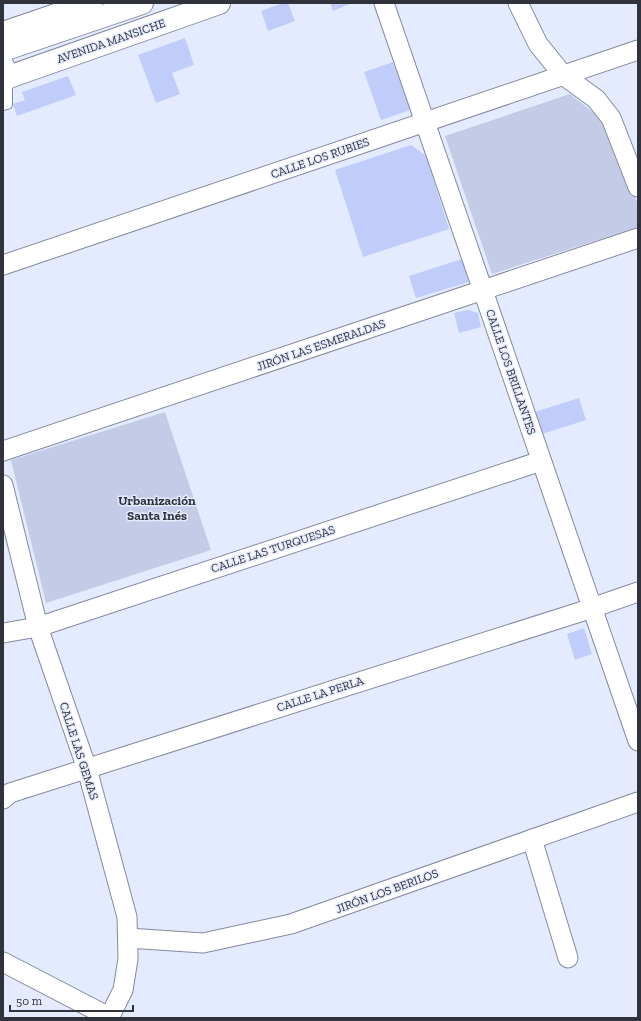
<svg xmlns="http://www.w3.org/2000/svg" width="641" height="1021" font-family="'Zilla Slab',serif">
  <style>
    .green { fill: #c3cbe7 }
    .building { fill: #c0ccfa }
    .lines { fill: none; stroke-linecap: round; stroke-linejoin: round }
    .lane-casing { stroke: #83899f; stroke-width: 12 }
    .street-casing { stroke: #83899f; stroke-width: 21 }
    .secondary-casing { stroke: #83899f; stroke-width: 24 }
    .highway-casing { stroke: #83899f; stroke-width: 24 }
    .lane { stroke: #fff; stroke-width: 10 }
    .street { stroke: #fff; stroke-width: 19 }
    .secondary { stroke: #fff; stroke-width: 22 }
    .highway { stroke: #fff; stroke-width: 22 }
    .labels { text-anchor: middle; stroke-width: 3; stroke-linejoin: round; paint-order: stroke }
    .street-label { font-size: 12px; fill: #30333c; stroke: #e5ebfe }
    .neighbourhood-label { font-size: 13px; font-weight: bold; fill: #30333c; stroke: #e5ebfe }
  </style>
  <rect width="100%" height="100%" fill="#e5ebfe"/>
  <!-- green -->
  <g class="green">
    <polygon points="570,94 610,126 638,205 638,227 492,274 445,136"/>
    <polygon points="165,412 211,550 46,603 11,460"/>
  </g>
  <!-- building -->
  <g class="building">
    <polygon points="283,3 288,3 295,21 268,31 261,11"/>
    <polygon points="330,3 352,3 333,11"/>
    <polygon points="185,38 194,65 172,73 180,94 156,103 138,55"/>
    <polygon points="393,62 410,110 381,120 364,72"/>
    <polygon points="68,76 76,95 17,116 13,104 25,100 22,92"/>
    <polygon points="411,145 426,156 449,229 363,257 335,170"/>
    <polygon points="465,258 472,281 416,298 409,276"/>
    <polygon points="468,310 478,313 481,327 459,333 454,313"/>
    <polygon points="579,398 586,420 542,434 535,412"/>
    <polygon points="584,628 592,654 575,660 567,634"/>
  </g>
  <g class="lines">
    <defs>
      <polyline id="lane" points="3,105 7,104 7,78"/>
      <g id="street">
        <polyline points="384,3 638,741"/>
        <polyline points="518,3 538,44 563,75 596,99 611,118 638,187"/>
        <polyline points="3,265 638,50"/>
        <polyline points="3,451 638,238"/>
        <polyline points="3,485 38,627 87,769 127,917 128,959 123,990 109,1018"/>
        <polyline points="3,633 38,627 541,461"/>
        <polyline points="3,799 10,793 580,612 638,592"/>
        <polyline points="532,839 568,958"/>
        <polyline points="128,938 203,943 291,924 638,802"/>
        <polyline points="3,962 109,1017"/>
      </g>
      <polyline id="secondary" points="3,79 219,3"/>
      <g id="highway">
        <polyline points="3,33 91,3"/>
        <polyline points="3,50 142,3"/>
        <polyline points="3,66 7,78"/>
      </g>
    </defs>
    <!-- lane casing -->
    <use href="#lane" class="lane-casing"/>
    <!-- street casing -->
    <use href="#street" class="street-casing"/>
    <!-- secondary casing -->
    <use href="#secondary" class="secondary-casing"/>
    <!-- highway casing -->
    <use href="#highway" class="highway-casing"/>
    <!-- lane -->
    <use href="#lane" class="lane"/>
    <!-- street -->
    <use href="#street" class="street"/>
    <!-- secondary -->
    <use href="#secondary" class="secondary"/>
    <!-- highway -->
    <use href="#highway" class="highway"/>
  </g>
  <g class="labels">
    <!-- street labels -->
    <g class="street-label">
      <text transform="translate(111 41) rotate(-19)" y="4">AVENIDA MANSICHE</text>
      <text transform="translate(320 158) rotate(-19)" y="4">CALLE LOS RUBIES</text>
      <text transform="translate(321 345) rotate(-19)" y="4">JIRÓN LAS ESMERALDAS</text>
      <text transform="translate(511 372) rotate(71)" y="4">CALLE LOS BRILLANTES</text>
      <text transform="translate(273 549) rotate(-18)" y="4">CALLE LAS TURQUESAS</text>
      <text transform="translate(320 694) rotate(-18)" y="4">CALLE LA PERLA</text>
      <text transform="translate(79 751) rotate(72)" y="4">CALLE LAS GEMAS</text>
      <text transform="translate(387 891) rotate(-20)" y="4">JIRÓN LOS BERILOS</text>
    </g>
    <!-- neighbourhood labels -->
    <g class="neighbourhood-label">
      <text x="157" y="505">Urbanización<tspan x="157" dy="15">Santa Inés</tspan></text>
    </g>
  </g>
  <!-- border -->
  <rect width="641" height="1021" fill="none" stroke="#30333c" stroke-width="8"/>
  <!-- scale -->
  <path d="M10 1005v6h123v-6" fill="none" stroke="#30333c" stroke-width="2"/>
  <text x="16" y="1005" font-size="12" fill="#30333c" stroke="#e5ebfe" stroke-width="3" paint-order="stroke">50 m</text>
</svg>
